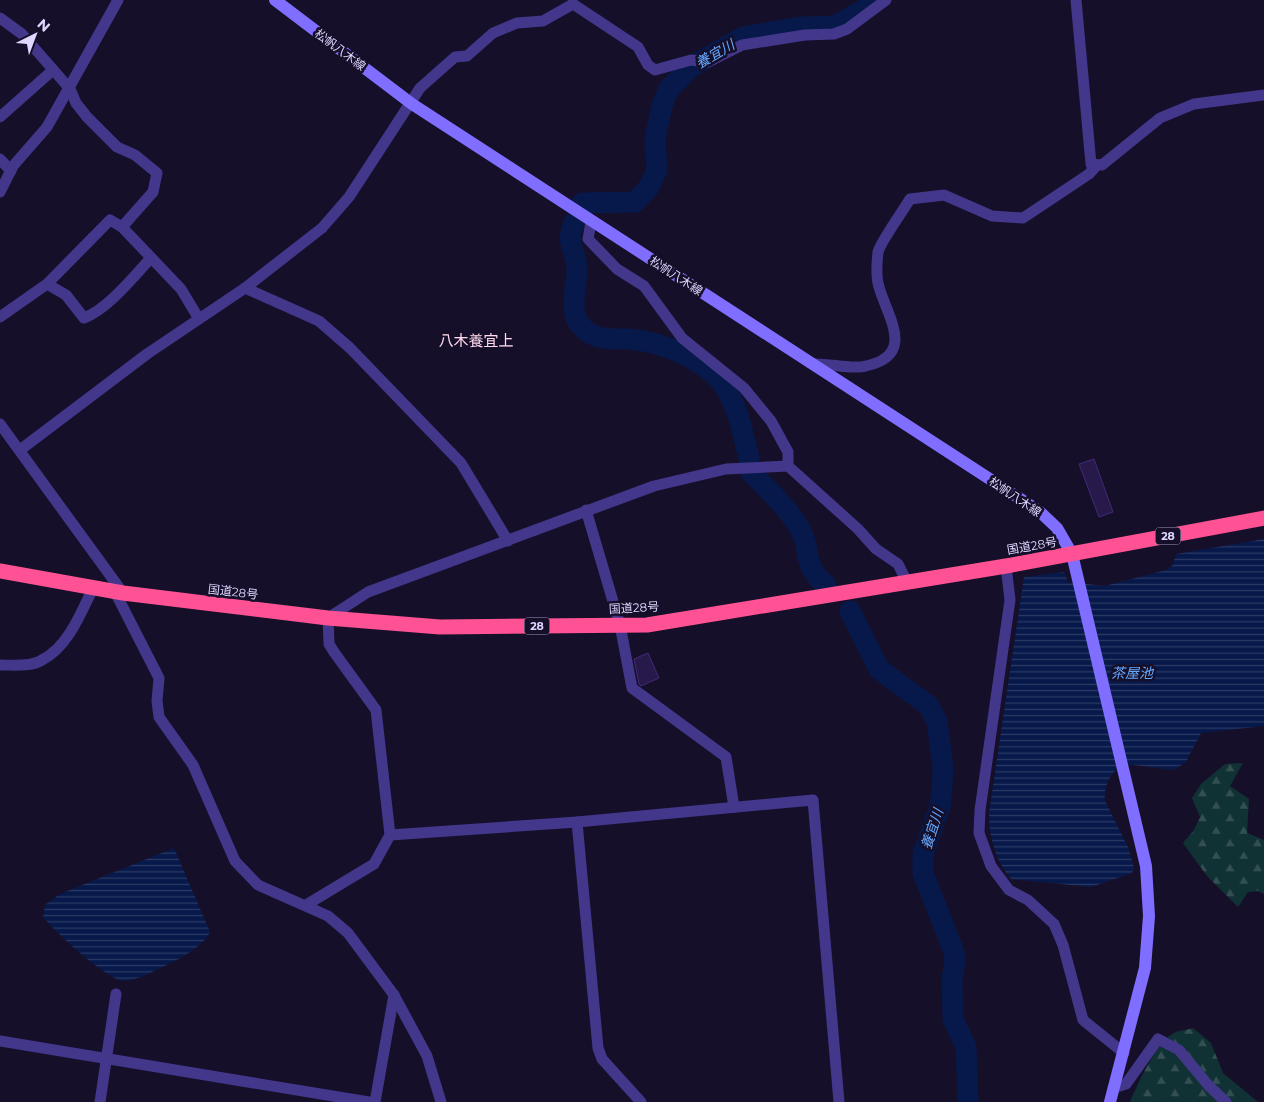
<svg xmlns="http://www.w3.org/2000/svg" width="1264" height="1102" font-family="Montserrat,'Noto Sans JP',sans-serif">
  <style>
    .forest { fill: url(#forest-firs) }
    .water { fill: url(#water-rules) }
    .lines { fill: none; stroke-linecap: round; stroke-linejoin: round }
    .river { stroke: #07194a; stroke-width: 21 }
    .building { fill: #28194b; stroke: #412a79 }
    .street { stroke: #42378b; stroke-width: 11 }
    .secondary { stroke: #7f6eff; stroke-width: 12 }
    .highway { stroke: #ff5294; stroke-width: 15 }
    .labels { text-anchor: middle; stroke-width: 5; stroke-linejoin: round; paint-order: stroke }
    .shield { fill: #160f29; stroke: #a39bbf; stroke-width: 1 }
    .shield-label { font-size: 11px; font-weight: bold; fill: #dfd7ff }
    .street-label { font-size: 12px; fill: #dfd7ff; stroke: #160f29 }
    .water-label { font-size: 14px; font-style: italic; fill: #65a9ff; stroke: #160f29 }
    .quarter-label { font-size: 15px; fill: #ffd9ed; stroke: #160f29 }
  </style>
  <defs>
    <pattern id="forest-firs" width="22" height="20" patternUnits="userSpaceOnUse" patternTransform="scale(1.25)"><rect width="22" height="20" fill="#113234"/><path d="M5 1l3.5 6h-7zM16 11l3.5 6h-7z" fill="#334f52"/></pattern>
    <pattern id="water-rules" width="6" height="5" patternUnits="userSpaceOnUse" patternTransform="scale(1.25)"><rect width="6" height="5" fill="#07194a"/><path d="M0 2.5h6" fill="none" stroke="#2b3a65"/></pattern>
  </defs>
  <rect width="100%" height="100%" fill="#160f29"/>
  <!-- forest -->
  <g class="forest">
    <polygon points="1243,763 1230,786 1249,799 1247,833 1264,840 1264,894 1258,891 1248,892 1238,907 1207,876 1183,843 1194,830 1200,817 1192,798 1201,784 1225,764"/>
    <path d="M1193 1028 1211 1043 1223 1073 1258 1102H1130C1137 1085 1157 1041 1174 1033 1179 1030 1187 1030 1193 1028Z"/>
  </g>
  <!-- water -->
  <g class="water">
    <path d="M1264 539V726L1201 733 1186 762 1174 770 1125 764C1111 770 1103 786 1105 801L1128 847 1134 868 1132 873 1091 887 1011 879C995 859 989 838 989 813L1024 577 1064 572 1068 582 1105 586 1166 570 1173 565 1176 554Z"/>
    <path d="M174 848 210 932C204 945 183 957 171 963 157 969 140 980 124 981 108 981 53 930 43 917L45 905 60 894Z"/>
  </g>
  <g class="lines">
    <!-- river -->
    <g class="river">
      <polyline points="582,203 635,202 649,187 657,170 655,138 662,106 668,90 691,67 743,37 800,27 835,26 872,5 871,0"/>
      <path d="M574 223C565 245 575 247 577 267 578 285 567 310 581 326 592 340 611 339 627 339 659 340 709 361 726 389 739 410 743 435 749 458"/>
      <path d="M751 472C768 490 788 508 800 529 812 550 801 565 826 585"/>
      <polyline points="850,611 879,669 929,706 937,722 943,767 942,787 940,807 923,854 923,873 954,952 955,962 952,979 953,1019 966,1047 968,1102"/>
    </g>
  </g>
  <!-- building -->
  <g class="building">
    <polygon points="1094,459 1113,512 1099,517 1079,464"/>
    <polygon points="648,653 659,678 641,686 639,684 634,659"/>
  </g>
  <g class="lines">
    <!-- street -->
    <g class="street">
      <polyline points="1076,0 1091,164 1102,165 1160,118 1194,104 1264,95"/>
      <polyline points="0,18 22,34 70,89 76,103 87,117 117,147 135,155 157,173 153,192 122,227"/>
      <polyline points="0,117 53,70"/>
      <polyline points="0,159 11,171"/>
      <polyline points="0,192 13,166 47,127 118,0"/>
      <polyline points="591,222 588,239 617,269 644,286 682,338 744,388 771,421 788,452 788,466"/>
      <path d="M47 284 66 295 84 318C108 309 134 276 151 258"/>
      <polyline points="245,288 319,321 350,348 461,463 508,541"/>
      <polyline points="0,317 47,284 110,220 122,227 181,289 199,319"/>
      <path d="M813 364C829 363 852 370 866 366 916 355 888 318 879 287 876 278 877 261 878 252 881 241 903 211 910 199L944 195 992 216 1023 218 1089 174 1097 165"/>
      <polyline points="0,424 123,593"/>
      <polyline points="20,450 147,354 245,288 322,228 349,197 420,88 455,57 467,56 493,33 517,23 543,21 573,4 638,47 648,65 655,70 691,60 708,62 742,45 805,35 834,34 847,29 886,0"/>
      <polyline points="586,510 620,625 632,688 726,757 734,807"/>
      <polyline points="1006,566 1010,600 980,810 979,833 991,866 1009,890 1028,900 1054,924 1063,945 1083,1020 1124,1053"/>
      <polyline points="115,592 159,678 157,701 159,717 193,765 235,861 258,885 328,916 348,933 394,995 427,1056 441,1102"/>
      <path d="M0 665C13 665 31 667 42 660 68 647 81 613 93 588"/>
      <polyline points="577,822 598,1048 602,1059 641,1102"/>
      <polyline points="390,835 577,822 813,800 839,1102"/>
      <polyline points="306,905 374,864 390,835 376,710 334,652 329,644 328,618 368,592 654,486 726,469 788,466 858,529 876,549 898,564 907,582"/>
      <polyline points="0,1041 369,1102"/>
      <polyline points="1113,1088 1126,1084 1158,1039 1179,1050 1209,1086 1226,1102"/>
      <polyline points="100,1102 116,994"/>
      <polyline points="375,1102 394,995"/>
    </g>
    <!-- secondary -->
    <polyline class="secondary" points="275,0 412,104 1039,511 1057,528 1072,554 1146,866 1149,916 1145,968 1110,1102"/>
    <!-- highway -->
    <polyline class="highway" points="0,571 123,593 328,618 440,627 647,625 1006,566 1264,518"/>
  </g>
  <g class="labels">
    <!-- shield labels -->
    <g class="shield">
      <rect x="1155.5" y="527.5" width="25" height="17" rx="4"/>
      <rect x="524.5" y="617.5" width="25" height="17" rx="4"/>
    </g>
    <g class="shield-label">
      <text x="1168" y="540">28</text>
      <text x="537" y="630">28</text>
    </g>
    <!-- street labels -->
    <g class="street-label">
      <text transform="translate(340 50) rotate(37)" y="4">松帆八木線</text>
      <text transform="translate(676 276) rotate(33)" y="4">松帆八木線</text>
      <text transform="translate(1015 497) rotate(34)" y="4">松帆八木線</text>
      <text transform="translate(1032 546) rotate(-10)" y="4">国道28号</text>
      <text transform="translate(233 592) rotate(7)" y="4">国道28号</text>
      <text transform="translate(634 608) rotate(-3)" y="4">国道28号</text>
    </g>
    <!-- water labels -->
    <g class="water-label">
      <text transform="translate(715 54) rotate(-30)" y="5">養宜川</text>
      <text x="1132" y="678">茶屋池</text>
      <text transform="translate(932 829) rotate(-72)" y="5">養宜川</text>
    </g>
    <!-- quarter labels -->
    <g class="quarter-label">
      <text x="476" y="346">八木養宜上</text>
    </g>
  </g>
  <!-- north arrow -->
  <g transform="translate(35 35) rotate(42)" stroke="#160f29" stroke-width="4" paint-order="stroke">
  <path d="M0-4L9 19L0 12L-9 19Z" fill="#dfd7ff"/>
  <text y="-8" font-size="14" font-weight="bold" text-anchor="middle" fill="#dfd7ff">N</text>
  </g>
</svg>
